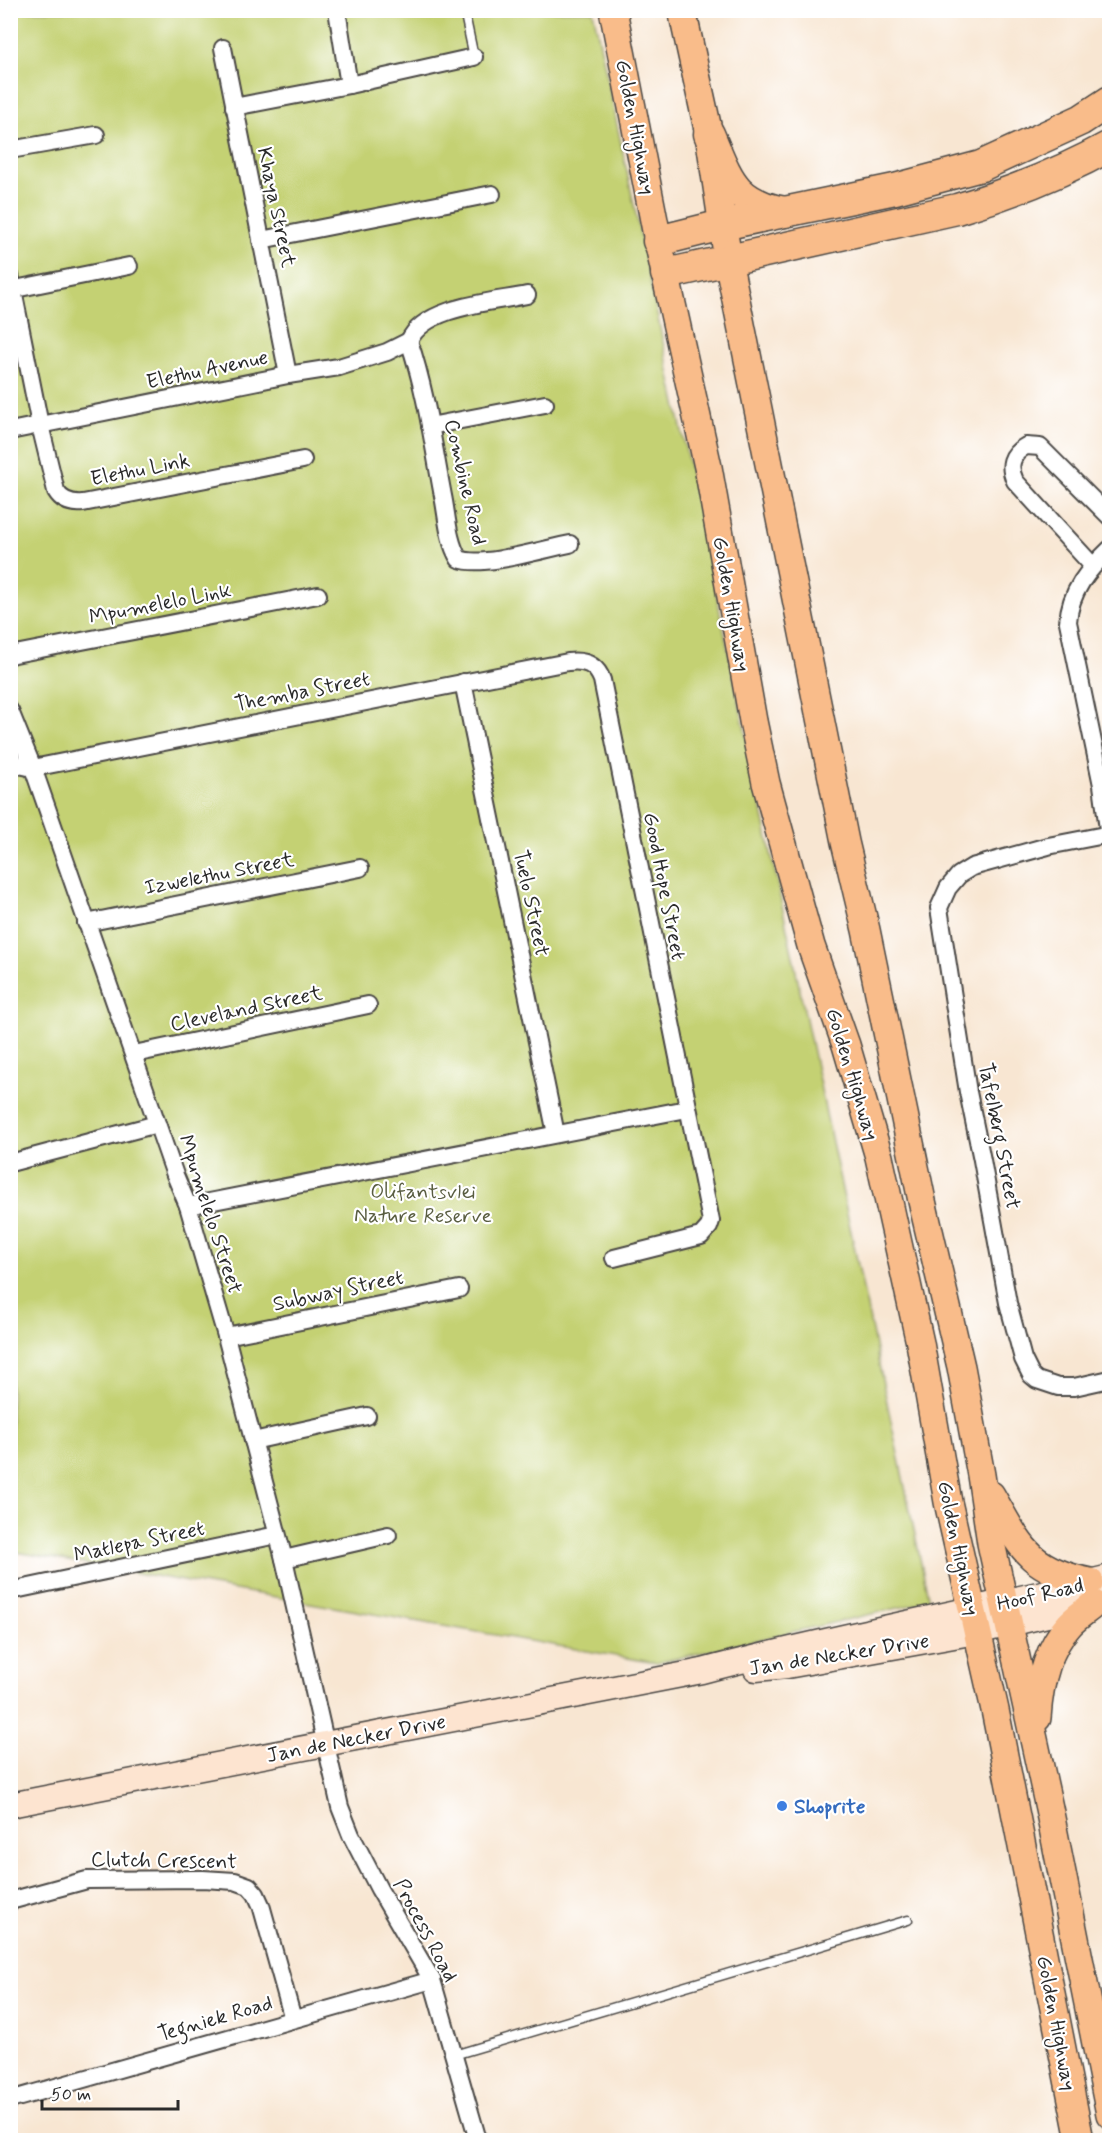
<svg xmlns="http://www.w3.org/2000/svg" width="1120" height="2151" font-family="Mynerve,sans-serif">
  <style>
    .green { fill: #c4d173; stroke: #787e4f; stroke-width: 1.5 }
    .lines { fill: none; stroke-linecap: round; stroke-linejoin: round }
    .service-casing { stroke: #4a4744; stroke-width: 11 }
    .minor-casing { stroke: #4a4744; stroke-width: 20 }
    .secondary-casing { stroke: #4a4744; stroke-width: 27 }
    .primary-casing { stroke: #4a4744; stroke-width: 30 }
    .motorway-casing { stroke: #4a4744; stroke-width: 33 }
    .service { stroke: #fff; stroke-width: 8 }
    .minor { stroke: #fff; stroke-width: 16 }
    .secondary { stroke: #fde4d0; stroke-width: 24 }
    .primary { stroke: #f9bc8a; stroke-width: 27 }
    .motorway { stroke: #f9bc8a; stroke-width: 30 }
    .shop-dot { fill: #3f7fe0; stroke: #fff; stroke-width: 2 }
    .labels { text-anchor: middle; stroke-width: 4.5; stroke-linejoin: round; paint-order: stroke }
    .street-label { font-size: 21px; fill: #2b2b2b; stroke: #fff }
    .park-label { font-size: 21px; fill: #595d41; stroke: #fff }
    .shop-label { font-size: 21px; font-weight: bold; fill: #366cbe; stroke: #fff; text-anchor: start }
  </style>
  <rect width="100%" height="100%" fill="#fff"/>
  <filter id="ink" filterUnits="userSpaceOnUse"><feTurbulence type="fractalNoise" baseFrequency=".0167" numOctaves="2"/><feDisplacementMap in="SourceGraphic" scale="12" xChannelSelector="R" yChannelSelector="G"/><feConvolveMatrix kernelMatrix="1 2 1 2 8 2 1 2 1" color-interpolation-filters="sRGB"/></filter>
  <filter id="wash" filterUnits="userSpaceOnUse"><feTurbulence type="fractalNoise" baseFrequency=".008" numOctaves="4" result="noise"/><feDisplacementMap in="SourceGraphic" scale="24" xChannelSelector="R" yChannelSelector="G"/><feGaussianBlur stdDeviation="1.35" result="paint"/><feColorMatrix in="noise" values="0 0 0 0 0 0 0 0 0 0 0 0 0 0 0 0 0 1.4 0 .05"/><feComposite in="paint" operator="in"/></filter>
  <g filter="url(#wash)">
    <rect width="100%" height="100%" fill="#f8e6d2"/>
    <!-- green -->
    <polygon class="green" points="10,11 593,11 929,1601 656,1663 11,1551"/>
  </g>
  <g filter="url(#ink)">
    <g class="lines">
      <defs>
        <g id="service">
          <polyline points="464,10 474,57"/>
          <polyline points="454,2055 908,1920"/>
        </g>
        <g id="minor">
          <polyline points="337,10 349,85"/>
          <polyline points="223,48 288,375"/>
          <polyline points="234,107 349,85 474,57"/>
          <polyline points="10,150 96,135"/>
          <polyline points="261,240 492,194"/>
          <path d="M10 275 40 425 56 491C62 501 72 504 83 503L303 460"/>
          <polyline points="10,290 129,266"/>
          <path d="M409 341C426 391 433 444 443 496 447 515 448 542 459 559 483 568 544 549 570 544"/>
          <path d="M409 341C424 306 494 302 527 295"/>
          <polyline points="430,426 545,404"/>
          <polyline points="10,431 288,375 339,367 387,352 409,341"/>
          <path d="M1110 549C1088 570 1070 591 1068 622L1102 785 1110 844"/>
          <path d="M1092 565 1015 481C1008 466 1011 454 1026 446L1040 447 1110 517"/>
          <polyline points="10,655 318,595"/>
          <polyline points="463,682 556,1134"/>
          <polyline points="10,711 33,768 175,1175 188,1206 226,1336 284,1559 340,1807 351,1835 379,1889 432,1980 478,2140"/>
          <path d="M10 766 19 765 33 768 568 662C585 660 596 664 602 680L711 1221 709 1227 701 1236 614 1258"/>
          <polyline points="1110,834 1048,846 972,867 959,875 948,888 939,908 968,1092 982,1160 1008,1303 1023,1359 1031,1375 1037,1380 1058,1387 1074,1387 1110,1379"/>
          <polyline points="86,923 360,868"/>
          <polyline points="134,1054 368,1005"/>
          <polyline points="10,1163 157,1124"/>
          <polyline points="188,1206 687,1109"/>
          <polyline points="226,1336 459,1289"/>
          <polyline points="253,1441 367,1416"/>
          <polyline points="284,1559 388,1535"/>
          <polyline points="10,1591 277,1535"/>
          <polyline points="10,1901 87,1880 203,1879 235,1881 249,1886 256,1894 261,1905 293,2019"/>
          <polyline points="10,2100 432,1980"/>
        </g>
        <g id="secondary">
          <polyline points="756,1669 787,1666 976,1632 1110,1600"/>
          <path d="M10 1805 702 1671C837 1635 974 1611 1110 1577"/>
        </g>
        <g id="primary">
          <polyline points="613,10 658,241 708,467 753,721 766,783 811,946 846,1045 879,1157 920,1343 948,1502 995,1710 1080,2140"/>
          <polyline points="682,10 709,134 728,260 845,842 866,930 922,1201 961,1367 981,1475 991,1543 1049,1808 1110,2114"/>
          <path d="M991 1495C1021 1547 1027 1569 1090 1582"/>
          <path d="M1037 1718C1039 1686 1046 1650 1069 1625 1076 1617 1086 1611 1094 1604"/>
        </g>
        <g id="motorway">
          <path d="M709 134C728 178 733 203 785 212"/>
          <polyline points="658,241 722,225 895,189 981,166 1081,120 1110,101"/>
          <path d="M666 274 957 209C1010 193 1061 173 1110 146"/>
        </g>
      </defs>
      <!-- service casing -->
      <use href="#service" class="service-casing"/>
      <!-- minor casing -->
      <use href="#minor" class="minor-casing"/>
      <!-- secondary casing -->
      <use href="#secondary" class="secondary-casing"/>
      <!-- primary casing -->
      <use href="#primary" class="primary-casing"/>
      <!-- motorway casing -->
      <use href="#motorway" class="motorway-casing"/>
      <!-- service -->
      <use href="#service" class="service"/>
      <!-- minor -->
      <use href="#minor" class="minor"/>
      <!-- secondary -->
      <use href="#secondary" class="secondary"/>
      <!-- primary -->
      <use href="#primary" class="primary"/>
      <!-- motorway -->
      <use href="#motorway" class="motorway"/>
    </g>
  </g>
  <!-- markers -->
  <circle class="shop-dot" cx="782" cy="1806" r="6"/>
  <g class="labels">
    <!-- street labels -->
    <g class="street-label">
      <text transform="translate(636 127) rotate(79)" y="7">Golden Highway</text>
      <text transform="translate(277 207) rotate(78)" y="7">Khaya Street</text>
      <text transform="translate(207 369) rotate(-12)" y="7">Elethu Avenue</text>
      <text transform="translate(140 469) rotate(-11)" y="7">Elethu Link</text>
      <text transform="translate(466 482) rotate(77)" y="7">Combine Road</text>
      <text transform="translate(160 603) rotate(-11)" y="7">Mpumelelo Link</text>
      <text transform="translate(732 604) rotate(80)" y="7">Golden Highway</text>
      <text transform="translate(302 691) rotate(-11)" y="7">Themba Street</text>
      <text transform="translate(219 873) rotate(-11)" y="7">Izwelethu Street</text>
      <text transform="translate(665 886) rotate(79)" y="7">Good Hope Street</text>
      <text transform="translate(532 903) rotate(78)" y="7">Tuelo Street</text>
      <text transform="translate(246 1008) rotate(-12)" y="7">Cleveland Street</text>
      <text transform="translate(853 1074) rotate(73)" y="7">Golden Highway</text>
      <text transform="translate(1000 1136) rotate(79)" y="7">Tafelberg Street</text>
      <text transform="translate(211 1214) rotate(72)" y="7">Mpumelelo Street</text>
      <text transform="translate(338 1290) rotate(-12)" y="7">Subway Street</text>
      <text transform="translate(139 1541) rotate(-12)" y="7">Matlepa Street</text>
      <text transform="translate(959 1548) rotate(78)" y="7">Golden Highway</text>
      <text transform="translate(1040 1594) rotate(-13)" y="7">Hoof Road</text>
      <text transform="translate(839 1654) rotate(-9)" y="7">Jan de Necker Drive</text>
      <text transform="translate(356 1738) rotate(-11)" y="7">Jan de Necker Drive</text>
      <text transform="translate(164 1860) rotate(1)" y="7">Clutch Crescent</text>
      <text transform="translate(426 1930) rotate(62)" y="7">Process Road</text>
      <text transform="translate(215 2018) rotate(-16)" y="7">Tegniek Road</text>
      <text transform="translate(1057 2023) rotate(79)" y="7">Golden Highway</text>
    </g>
    <!-- park labels -->
    <g class="park-label">
      <text x="423" y="1198">Olifantsvlei<tspan x="423" dy="24">Nature Reserve</tspan></text>
    </g>
    <!-- shop labels -->
    <g class="shop-label">
      <text x="794" y="1813">Shoprite</text>
    </g>
  </g>
  <!-- margin -->
  <rect width="1120" height="2151" fill="none" stroke="#fff" stroke-width="36"/>
  <!-- scale -->
  <path d="M42 2100v9h136v-9" fill="none" stroke="#2b2b2b" stroke-width="3"/>
  <text x="51" y="2100" font-size="18" fill="#2b2b2b" stroke="#ffffff" stroke-width="4.5" paint-order="stroke">50 m</text>
</svg>
